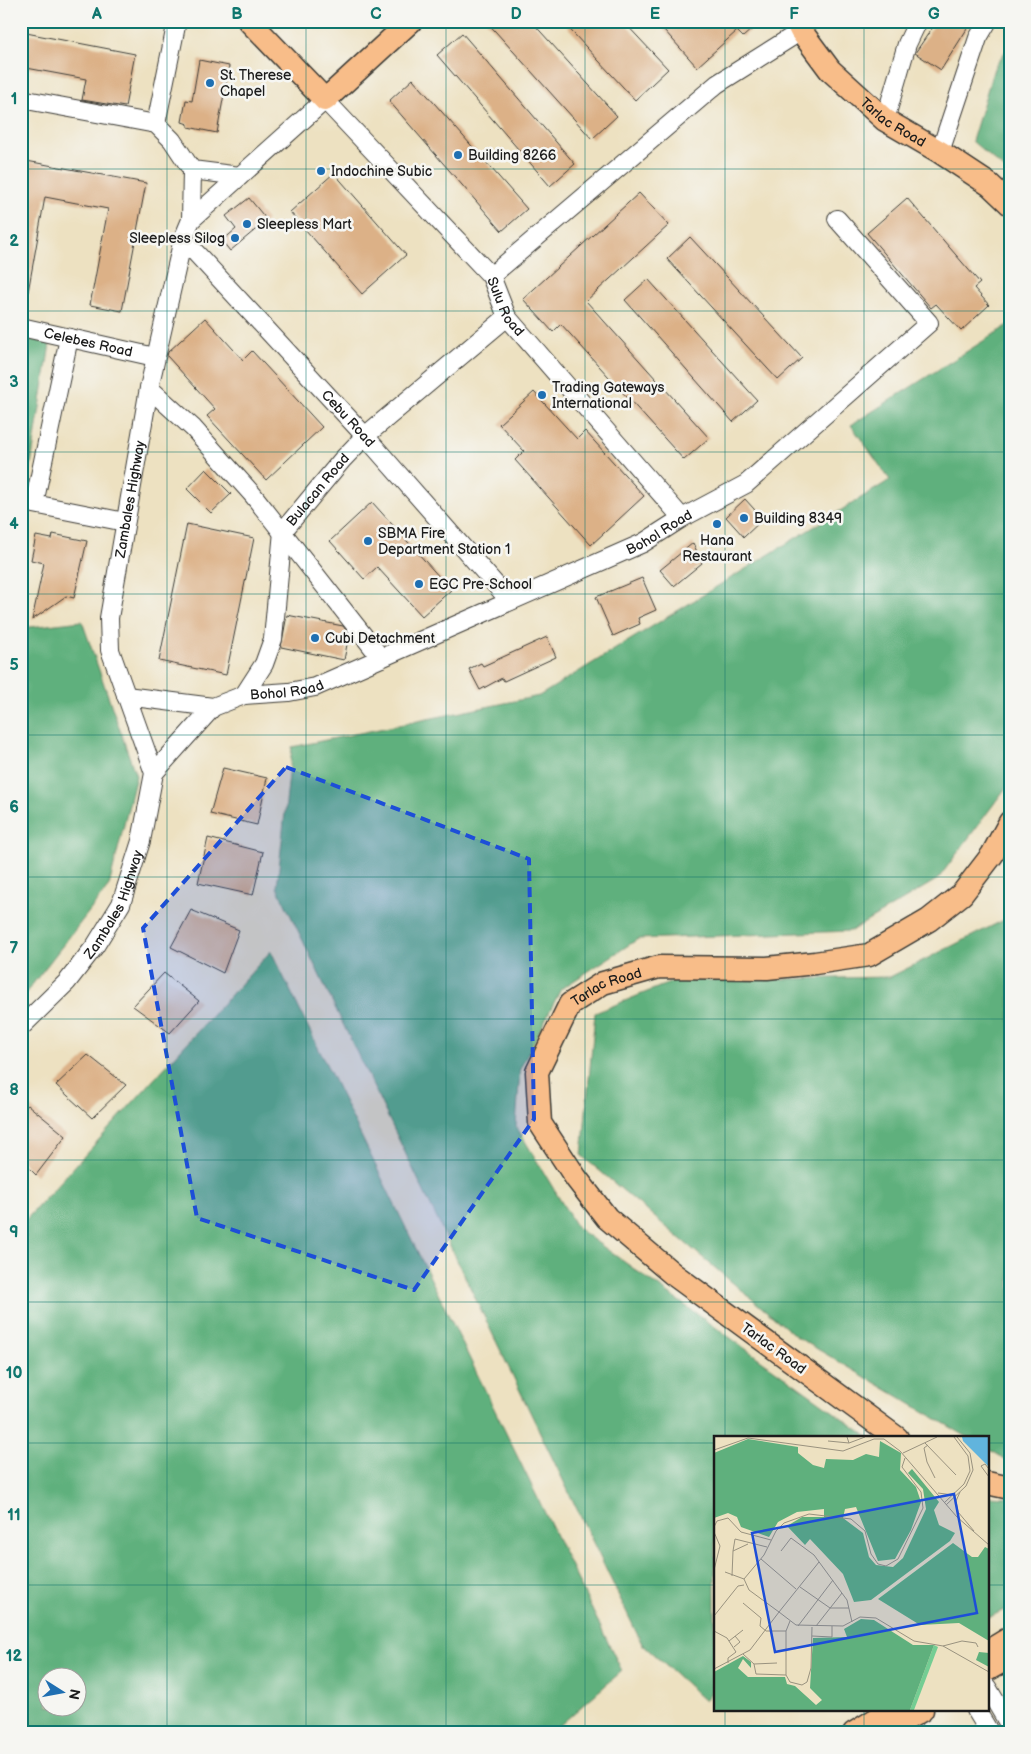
<svg xmlns="http://www.w3.org/2000/svg" width="1031" height="1754" font-family="'Balsamiq Sans',sans-serif">
  <style>
    .forest { fill: #5fb07d; stroke: #3e664c; fill-rule: evenodd }
    .building { fill: #dcb187 }
    .lines { fill: none; stroke-linecap: round; stroke-linejoin: round }
    .minor-casing { stroke: #3b3a35; stroke-width: 20 }
    .major-casing { stroke: #3b3a35; stroke-width: 25 }
    .minor { stroke: #fff; stroke-width: 18 }
    .major { stroke: #f8bd89; stroke-width: 22 }
    .marked { fill: #1d4ed8; fill-opacity: 0.2; stroke: #1d4ed8; stroke-width: 4; stroke-dasharray: 10 6; stroke-linejoin: round }
    .grid { fill: none; stroke: #0f766e; stroke-width: 1; stroke-opacity: 0.55 }
    .poi-dot { fill: #1f6fb2; stroke: #f6f6f2; stroke-width: 2 }
    .labels { text-anchor: middle; stroke-width: 5; stroke-linejoin: round; paint-order: stroke }
    .poi-label { font-size: 14px; fill: #1c1c1c; stroke: #f6f6f2; text-anchor: start }
    .street-label { font-size: 14px; fill: #1c1c1c; stroke: #f6f6f2 }
    .inset-road { fill: none; stroke: #99927f; stroke-width: 1 }
    .view { fill: #1d4ed8; fill-opacity: 0.15; stroke: #1d4ed8; stroke-width: 2.5 }
    .inset-edge { fill: none; stroke: #1c1c1c; stroke-width: 2.5 }
    .neatline { fill: none; stroke: #0f766e; stroke-width: 2 }
    .grid-label { font-size: 16px; text-anchor: middle; font-weight: bold; fill: #0f766e }
  </style>
  <rect width="100%" height="100%" fill="#f6f6f2"/>
  <filter id="ink" filterUnits="userSpaceOnUse"><feTurbulence type="fractalNoise" baseFrequency=".02" numOctaves="2"/><feDisplacementMap in="SourceGraphic" scale="10" xChannelSelector="R" yChannelSelector="G"/><feConvolveMatrix kernelMatrix="1 2 1 2 8 2 1 2 1" color-interpolation-filters="sRGB"/></filter>
  <filter id="wash" filterUnits="userSpaceOnUse"><feTurbulence type="fractalNoise" baseFrequency=".0096" numOctaves="4" result="noise"/><feDisplacementMap in="SourceGraphic" scale="20" xChannelSelector="R" yChannelSelector="G"/><feGaussianBlur stdDeviation="1.12" result="paint"/><feColorMatrix in="noise" values="0 0 0 0 0 0 0 0 0 0 0 0 0 0 0 0 0 1.4 0 .05"/><feComposite in="paint" operator="in"/></filter>
  <g filter="url(#wash)">
    <rect width="100%" height="100%" fill="#ede1c1"/>
    <!-- forest -->
    <g class="forest">
      <polygon points="1010,45 1010,174 972,141 994,68"/>
      <polygon points="1010,324 1010,785 1008,785 938,879 851,931 638,939 561,989 520,1069 516,1126 577,1228 870,1438 715,1438 715,1687 705,1701 642,1644 277,887 292,747 539,696 890,480 851,425"/>
      <polygon points="21,336 50,344 21,527"/>
      <polygon points="82,621 136,776 109,886 21,999 21,628"/>
      <polygon points="1010,917 1010,1462 987,1448 987,1438 969,1438 797,1337 582,1156 595,1013 674,981 890,977"/>
      <path d="M271 951 622 1671 551 1733H21V1225ZM78 1676V1706H48V1676Z"/>
      <polygon points="987,1496 1010,1497 1010,1607 990,1617 987,1615"/>
    </g>
    <g id="blocks">
      <!-- building -->
      <g class="building">
        <polygon points="486,21 531,21 617,116 592,139"/>
        <polygon points="562,21 623,21 668,69 635,100"/>
        <polygon points="656,21 761,21 743,37 737,31 697,67"/>
        <polygon points="937,21 972,21 941,70 915,53"/>
        <polygon points="21,32 135,54 125,107 82,100 86,79 21,67"/>
        <polygon points="462,33 575,164 550,186 437,55"/>
        <polygon points="199,60 229,66 217,133 188,127 188,124 182,122 186,100 192,101"/>
        <polygon points="413,79 527,209 502,231 389,101"/>
        <polygon points="21,160 146,183 122,311 90,305 108,209 45,197 28,292 21,291"/>
        <polygon points="334,173 406,255 362,294 290,212"/>
        <polygon points="639,193 669,225 586,301 709,438 684,460 561,324 553,332 523,299"/>
        <polygon points="249,198 267,220 230,251 222,241 236,229 226,216"/>
        <polygon points="907,198 980,283 974,288 989,305 961,331 936,304 931,308 867,233"/>
        <polygon points="690,237 802,358 778,380 667,259"/>
        <polygon points="648,279 757,400 733,422 625,300"/>
        <polygon points="205,318 243,360 252,351 322,427 266,480 207,416 215,409 167,356 168,352"/>
        <polygon points="534,392 577,439 585,431 644,496 591,545 515,460 524,451 499,424"/>
        <polygon points="206,469 231,494 211,513 187,489"/>
        <polygon points="745,499 763,519 744,537 726,517"/>
        <polygon points="372,502 451,590 422,616 377,567 364,579 330,541"/>
        <polygon points="187,524 254,538 226,675 159,661"/>
        <polygon points="53,534 87,541 74,598 66,596 32,620 44,563 31,560 36,536 52,539"/>
        <polygon points="693,543 702,563 674,586 660,570"/>
        <polygon points="642,578 656,610 638,618 640,624 613,636 596,597"/>
        <polygon points="287,615 343,626 349,634 344,660 281,647"/>
        <polygon points="547,637 556,657 504,681 502,678 480,690 469,669 481,663 483,666"/>
        <polygon points="223,768 267,778 257,825 210,814"/>
        <polygon points="208,838 263,852 253,895 198,883"/>
        <polygon points="191,910 239,930 223,973 171,947"/>
        <polygon points="164,973 199,1001 170,1033 133,1006"/>
        <polygon points="88,1055 126,1085 92,1118 56,1085"/>
        <polygon points="28,1105 66,1136 36,1175 21,1160 21,1111"/>
      </g>
    </g>
  </g>
  <g filter="url(#ink)">
    <use href="#blocks" fill-opacity="0" stroke="#3b3a35" stroke-width="1"/>
    <g class="lines">
      <defs>
        <g id="minor">
          <polyline points="21,99 156,124 172,140 192,170 240,176"/>
          <polyline points="885,120 907,44 918,21"/>
          <polyline points="156,124 177,21"/>
          <polyline points="940,152 978,38 988,21"/>
          <polyline points="191,220 192,170"/>
          <path id="s1" d="M183 239 365 436 510 601"/>
          <polyline points="491,276 717,84 801,31"/>
          <path id="s2" d="M21 327 155 357"/>
          <polyline points="69,338 34,504 125,522"/>
          <polyline points="149,388 193,428 253,495 381,658"/>
          <path id="s3" d="M244 695 264 664 273 639 283 531 342 460 365 436 507 317"/>
          <path id="s4" d="M126 696 213 707 244 695 289 692 315 687 643 543 682 518 746 484 929 323 837 219"/>
          <polyline points="154,773 213,707"/>
          <path id="s5" d="M21 1027 67 982 95 946 121 904 141 841 154 773 110 650 109 618 149 388 183 239 191 220 325 100 491 276 507 317 682 518"/>
          <polyline points="987,1687 1010,1726"/>
          <polyline points="976,1710 990,1733"/>
        </g>
        <g id="major">
          <polyline points="249,21 325,100 411,21"/>
          <path id="s6" d="M796 21 801 31 830 70 885 120 940 152 990 185 1010 204"/>
          <path id="s7" d="M897 1438 673 1274 607 1218 576 1178 540 1123 537 1072 570 1004 603 983 659 967 767 968 815 963 869 955 929 920 962 894 992 855 1010 822"/>
          <polyline points="987,1483 1010,1488"/>
          <polyline points="987,1652 1010,1638"/>
          <polyline points="987,1670 1010,1657"/>
          <polyline points="854,1733 891,1710"/>
          <polyline points="883,1733 922,1710"/>
        </g>
      </defs>
      <!-- minor casing -->
      <use href="#minor" class="minor-casing"/>
      <!-- major casing -->
      <use href="#major" class="major-casing"/>
      <!-- minor -->
      <use href="#minor" class="minor"/>
      <!-- major -->
      <use href="#major" class="major"/>
    </g>
  </g>
  <!-- marked area -->
  <path class="marked" d="M286 767 529 859 534 1119 414 1290 197 1218 143 928Z"/>
  <!-- grid -->
  <path class="grid" d="M167 21V1733M306 21V1733M446 21V1733M585 21V1733M725 21V1438M864 21V1438M21 169H1010M21 311H1010M21 452H1010M21 594H1010M21 735H1010M21 877H1010M21 1019H1010M21 1160H1010M21 1302H1010M21 1443H715M987 1443H1010M21 1585H715M987 1585H1010M725 1710V1733M864 1710V1733"/>
  <!-- markers -->
  <g class="poi-dot">
    <circle cx="210" cy="83" r="5"/>
    <circle cx="458" cy="155" r="5"/>
    <circle cx="321" cy="171" r="5"/>
    <circle cx="247" cy="224" r="5"/>
    <circle cx="235" cy="238" r="5"/>
    <circle cx="542" cy="395" r="5"/>
    <circle cx="744" cy="518" r="5"/>
    <circle cx="717" cy="524" r="5"/>
    <circle cx="368" cy="541" r="5"/>
    <circle cx="419" cy="584" r="5"/>
    <circle cx="315" cy="638" r="5"/>
  </g>
  <g class="labels">
    <!-- poi labels -->
    <g class="poi-label">
      <text x="220" y="80">St. Therese<tspan x="220" dy="16">Chapel</tspan></text>
      <text x="468" y="160">Building 8266</text>
      <text x="331" y="176">Indochine Subic</text>
      <text x="257" y="229">Sleepless Mart</text>
      <text x="225" y="243" text-anchor="end">Sleepless Silog</text>
      <text x="552" y="392">Trading Gateways<tspan x="552" dy="16">International</tspan></text>
      <text x="754" y="523">Building 8349</text>
      <text x="378" y="538">SBMA Fire<tspan x="378" dy="16">Department Station 1</tspan></text>
      <text x="717" y="545" text-anchor="middle">Hana<tspan x="717" dy="16">Restaurant</tspan></text>
      <text x="429" y="589">EGC Pre-School</text>
      <text x="325" y="643">Cubi Detachment</text>
    </g>
    <!-- street labels -->
    <g class="street-label">
      <text dy="5" stroke="none"><textPath href="#s6" startOffset="142">Tarlac Road</textPath></text>
      <text dy="5" stroke="none"><textPath href="#s5" startOffset="1320">Sulu Road</textPath></text>
      <text dy="5" stroke="none"><textPath href="#s2" startOffset="69">Celebes Road</textPath></text>
      <text dy="5" stroke="none"><textPath href="#s1" startOffset="244">Cebu Road</textPath></text>
      <text dy="5" stroke="none"><textPath href="#s3" startOffset="226">Bulacan Road</textPath></text>
      <text dy="5" stroke="none"><textPath href="#s5" startOffset="578">Zambales Highway</textPath></text>
      <text dy="5" stroke="none"><textPath href="#s4" startOffset="570">Bohol Road</textPath></text>
      <text dy="5" stroke="none"><textPath href="#s4" startOffset="164">Bohol Road</textPath></text>
      <text dy="5" stroke="none"><textPath href="#s5" startOffset="156">Zambales Highway</textPath></text>
      <text dy="5" stroke="none"><textPath href="#s7" startOffset="648">Tarlac Road</textPath></text>
      <text transform="translate(774 1348) rotate(36)" y="5">Tarlac Road</text>
    </g>
  </g>
  <!-- overview -->
  <g transform="translate(714 1436)">
    <rect width="275" height="275" fill="#ede1c1"/>
    <path d="M220 209 224 211 200 274H196Z" fill="#74cd93"/>
    <path d="M34 3 84 11V17L99 29 110 32 112 23 139 24 152 18 165 21 166 5 187 17 186 34 202 51 207 66 197 94 181 123 164 125 142 71 131 73 129 82 149 97 155 121 162 129 179 131 189 122 212 73 209 53 194 37 198 33 225 66 220 74 225 89 241 97 236 105 157 164 140 166 129 138 96 103 91 109 73 90 88 81H110V73L83 76 64 86 55 101 27 91 23 81 14 77 0 82V17ZM239 107 258 121H264L271 111 275 113V205L245 187 206 189 164 163ZM147 183 160 184 199 209H220L196 274H0V236L29 220 37 226V232L29 223 24 232 34 241H71L73 248 81 250 102 269 108 264 96 252 99 202 133 201 130 193ZM265 216 275 217V231L262 224Z" fill="#5fb07d"/>
    <path d="M248 1H275V31L249 5Z" fill="#61b4dd"/>
    <path class="inset-road" d="M133 1 135 7 151 1M114 5 135 7M211 7 242 39M214 9 210 12 213 26 221 42M0 14 34 2 129 15 160 3H170L186 15 243 81 275 109M189 17 223 1M275 41 267 30 271 28 275 33M246 56 242 65 244 76 260 95M224 57 239 59M230 67 250 48 256 35 254 20 240 1M232 69 252 50 259 34 256 17 243 1M0 91 3 85 14 82 27 96 57 104M0 96 6 110 0 134M19 115 21 103 53 111M67 115 77 102 100 119 133 164 138 186M47 123 82 153M105 126 65 176 82 189 129 190 146 181 162 182 200 205 229 210 275 236M11 136 30 143M18 140 19 115 34 108M86 151 116 172H135M29 167 47 182 46 190 52 195H72M0 180 24 150 30 149M84 190 119 144M102 190 128 157M0 195 13 202 22 216 14 222V227M98 200 118 201V190M15 205 29 194M229 210 248 205 262 207 264 211M20 211 26 206 21 200M29 218 40 228 63 227M40 228 42 238 72 239M0 233 36 214 65 176 35 154 30 143 50 119 62 95 70 87 95 78 137 83 151 95 157 118 164 128 172 130 184 123 209 72 207 56 188 31 191 22M72 239 76 246 88 249 93 246 97 232 98 191M72 239V195L76 185"/>
    <path class="view" d="M240 58 263 177 61 216 38 97Z"/>
    <rect width="275" height="275" class="inset-edge"/>
  </g>
  <!-- margin -->
  <rect width="1031" height="1754" fill="none" stroke="#f6f6f2" stroke-width="55"/>
  <!-- north arrow -->
  <g transform="translate(62 1692) rotate(101)"><circle r="24" fill="#f6f6f2" stroke="#9f9f9c"/>
  <path d="M0-4L9 19L0 12L-9 19Z" fill="#1f6fb2"/>
  <text y="-8" font-size="14" font-weight="bold" text-anchor="middle" fill="#1c1c1c">N</text>
  </g>
  <rect x="28" y="28" width="976" height="1698" class="neatline"/>
  <g class="grid-label">
    <text x="97" y="19">A</text>
    <text x="237" y="19">B</text>
    <text x="376" y="19">C</text>
    <text x="516" y="19">D</text>
    <text x="655" y="19">E</text>
    <text x="794" y="19">F</text>
    <text x="934" y="19">G</text>
    <text x="14" y="104">1</text>
    <text x="14" y="246">2</text>
    <text x="14" y="387">3</text>
    <text x="14" y="529">4</text>
    <text x="14" y="670">5</text>
    <text x="14" y="812">6</text>
    <text x="14" y="953">7</text>
    <text x="14" y="1095">8</text>
    <text x="14" y="1237">9</text>
    <text x="14" y="1378">10</text>
    <text x="14" y="1520">11</text>
    <text x="14" y="1661">12</text>
  </g>
</svg>
